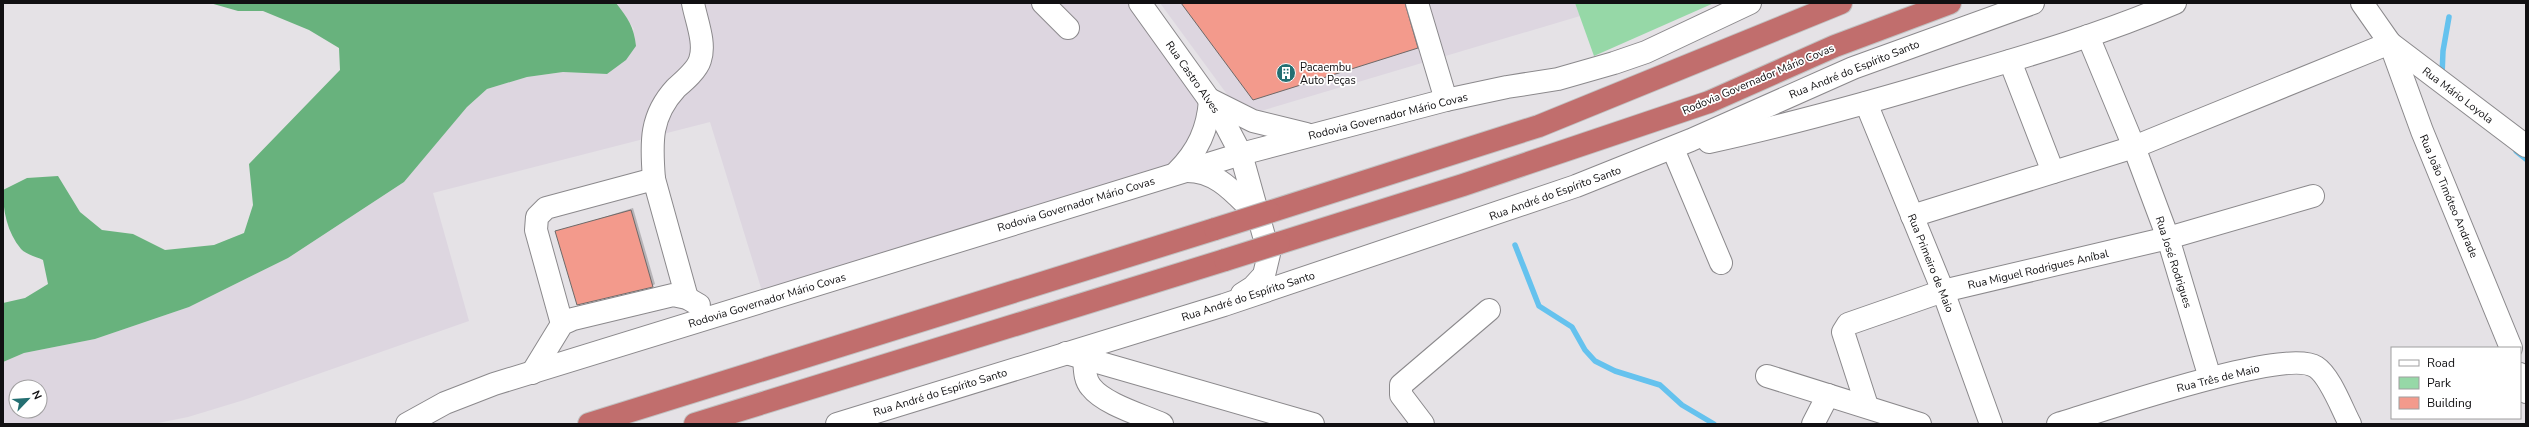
<svg xmlns="http://www.w3.org/2000/svg" width="2529" height="427" font-family="'Nunito Sans',sans-serif">
  <style>
    .built { fill: #ddd6e0; fill-rule: evenodd }
    .green { fill: #96d8a7 }
    .forest { fill: #68b27d }
    .shadow { fill: #0003 }
    .lines { fill: none; stroke-linecap: round; stroke-linejoin: round }
    .stream { stroke: #65c2ee; stroke-width: 5.5 }
    .building { fill: #f39a8c; stroke: #6d6968 }
    .minor-casing { stroke: #8b898c; stroke-width: 24 }
    .highway-casing { stroke: #c1c1c1; stroke-width: 24 }
    .minor { stroke: #fff; stroke-width: 22 }
    .highway { stroke: #c16e6d; stroke-width: 22 }
    .highway-bridge-casing { stroke: #c1c1c1; stroke-width: 24; stroke-linecap: butt }
    .highway-bridge { stroke: #c16e6d; stroke-width: 22 }
    .labels { text-anchor: middle; stroke-width: 3.5; stroke-linejoin: round; paint-order: stroke }
    .poi-label { font-size: 11px; fill: #111012; stroke: #fff; text-anchor: start }
    .street-label { font-size: 11px; fill: #111012; stroke: #fff }
  </style>
  <rect width="100%" height="100%" fill="#e5e2e6"/>
  <!-- built -->
  <g class="built">
    <path d="M616 3H1129L1191 84 1196 94 1199 116 1194 139 1169 165 762 291 710 122 433 193 469 321 244 400 188 417 153 424H3V362L24 353 95 339 189 307 288 258 404 182 467 107 487 89 527 77 563 72 607 74 634 29ZM16 387H40V411H16Z"/>
    <polygon points="1160,3 1575,3 1580,16 1261,111 1229,97"/>
  </g>
  <!-- green -->
  <polygon class="green" points="1575,3 1714,3 1594,56"/>
  <!-- forest -->
  <path class="forest" d="M210 3H616C628 18 634 27 636 46L626 60 607 74 563 72 527 77 487 89 467 107 404 182 288 258 189 307 95 339 24 353 3 362V303L25 298 48 284 43 260C37 257 25 254 21 249 7 232 3 211 3 190L27 178 58 176 80 212 102 230 133 234 165 250 214 245 244 233 253 205 249 164 340 70 339 48 309 30 263 11H238Z"/>
  <!-- shadow -->
  <g class="shadow">
    <polygon points="1183,3 1413,3 1424,40 1417,47"/>
    <polygon points="633,208 655,284 652,286 557,232"/>
  </g>
  <g class="lines">
    <!-- stream -->
    <g class="stream">
      <polyline points="2442,76 2443,51 2449,17"/>
      <polyline points="2516,151 2526,159"/>
      <polyline points="1515,245 1539,306 1572,327 1585,350 1595,361 1615,371 1660,385 1682,405 1714,424"/>
    </g>
  </g>
  <!-- building -->
  <g class="building">
    <polygon points="1181,3 1405,3 1418,48 1253,100"/>
    <polygon points="631,210 653,287 577,305 555,231"/>
  </g>
  <g class="lines">
    <defs>
      <g id="minor">
        <polyline points="1043,3 1068,28"/>
        <polyline points="1140,3 1221,116 1241,154 1269,254 1264,275 1253,287 1242,294"/>
        <polyline points="1417,3 1446,100"/>
        <polyline points="2362,3 2390,43 2422,131 2511,348"/>
        <polyline points="2088,36 2134,147 2168,238 2210,378"/>
        <polyline points="2390,43 2526,146"/>
        <polyline points="2010,61 2053,172"/>
        <polyline points="1211,100 1253,121 1306,134"/>
        <polyline points="1866,103 1943,291 1991,424"/>
        <path d="M1709 142C1793 124 1875 101 1958 76 2031 55 2105 33 2175 3"/>
        <polyline points="1673,149 1721,263"/>
        <path d="M1187 171C1218 171 1235 194 1256 214"/>
        <path d="M1177 172C1198 151 1208 129 1210 100"/>
        <path d="M654 179C651 142 650 116 676 88 684 81 697 70 700 60 706 43 696 20 693 3"/>
        <polyline points="1912,216 2134,147 2390,43"/>
        <polyline points="562,324 536,230 537,217 546,208 654,179 687,298"/>
        <polyline points="1066,353 1313,424"/>
        <path d="M1084 358C1085 368 1084 379 1091 387 1104 404 1142 415 1162 424"/>
        <polyline points="532,373 562,324 573,319 673,295 687,298 699,305"/>
        <polyline points="2520,374 2526,392"/>
        <polyline points="1767,376 1920,424"/>
        <polyline points="1867,406 1843,332 1848,324 1943,291 2168,238 2313,196"/>
        <polyline points="407,424 445,403 494,384 1241,154 1446,100 1507,87 1558,79 1614,63 1646,52 1750,3"/>
        <polyline points="837,424 1224,305 1576,186 1691,140 1853,68 2033,3"/>
        <polyline points="1423,424 1401,395 1401,385 1489,310"/>
        <polyline points="1813,424 1828,395"/>
        <path d="M2058 424C2099 412 2285 347 2316 367 2330 376 2342 409 2350 424"/>
      </g>
      <g id="highway">
        <polyline points="1269,212 1539,126 1841,3"/>
        <polyline points="1279,243 1463,185 1709,102 1835,46 1950,3"/>
        <polyline points="589,424 1215,229"/>
        <polyline points="695,424 1225,260"/>
      </g>
    </defs>
    <!-- minor casing -->
    <use href="#minor" class="minor-casing"/>
    <!-- highway casing -->
    <use href="#highway" class="highway-casing"/>
    <!-- minor -->
    <use href="#minor" class="minor"/>
    <!-- highway -->
    <use href="#highway" class="highway"/>
    <defs>
      <g id="highway-bridge">
        <polyline points="1215,229 1269,212"/>
        <polyline points="1225,260 1279,243"/>
      </g>
    </defs>
    <!-- highway-bridge casing -->
    <use href="#highway-bridge" class="highway-bridge-casing"/>
    <!-- highway-bridge -->
    <use href="#highway-bridge" class="highway-bridge"/>
  </g>
  <!-- icons -->
  <defs>
    <symbol id="building-disc" viewBox="-11 -11 22 22"><circle r="9.5" fill="#246f72" stroke="#fff"/><path d="M-4-6H4V6H1V3H-1V6H-4ZM-2.5-4.3h1.7v1.8h-1.7ZM.8-4.3h1.7v1.8H.8ZM-2.5-1h1.7V.8h-1.7ZM.8-1h1.7V.8H.8Z" fill="#fff"/></symbol>
  </defs>
  <g fill-rule="evenodd">
    <use href="#building-disc" x="1275" y="62" width="22" height="22"/>
  </g>
  <g class="labels">
    <!-- poi labels -->
    <g class="poi-label">
      <text x="1300" y="71">Pacaembu<tspan x="1300" dy="13">Auto Peças</tspan></text>
    </g>
    <!-- street labels -->
    <g class="street-label">
      <text transform="translate(1854 69) rotate(-22)" y="4">Rua André do Espírito Santo</text>
      <text transform="translate(1193 77) rotate(55)" y="4">Rua Castro Alves</text>
      <text transform="translate(1758 79) rotate(-23)" y="4">Rodovia Governador Mário Covas</text>
      <text transform="translate(2458 95) rotate(37)" y="4">Rua Mário Loyola</text>
      <text transform="translate(1388 116) rotate(-14)" y="4">Rodovia Governador Mário Covas</text>
      <text transform="translate(1555 193) rotate(-20)" y="4">Rua André do Espírito Santo</text>
      <text transform="translate(2449 196) rotate(67)" y="4">Rua João Timóteo Andrade</text>
      <text transform="translate(1076 204) rotate(-17)" y="4">Rodovia Governador Mário Covas</text>
      <text transform="translate(2174 262) rotate(72)" y="4">Rua José Rodrigues</text>
      <text transform="translate(1931 263) rotate(68)" y="4">Rua Primeiro de Maio</text>
      <text transform="translate(2038 269) rotate(-13)" y="4">Rua Miguel Rodrigues Aníbal</text>
      <text transform="translate(1248 296) rotate(-18)" y="4">Rua André do Espírito Santo</text>
      <text transform="translate(767 300) rotate(-17)" y="4">Rodovia Governador Mário Covas</text>
      <text transform="translate(2218 378) rotate(-14)" y="4">Rua Três de Maio</text>
      <text transform="translate(940 392) rotate(-17)" y="4">Rua André do Espírito Santo</text>
    </g>
  </g>
  <!-- border -->
  <rect width="2529" height="427" fill="none" stroke="#111012" stroke-width="8"/>
  <!-- legend -->
  <rect x="2391" y="347" width="130" height="72" fill="#ffffff" stroke="#a09fa0"/>
  <rect x="2399" y="360" width="20" height="6" fill="#ffffff" stroke="#a09fa0"/>
  <text x="2427" y="367" font-size="12" fill="#111012">Road</text>
  <rect x="2399" y="377" width="20" height="12" fill="#96d8a7" stroke="#a09fa0"/>
  <text x="2427" y="387" font-size="12" fill="#111012">Park</text>
  <rect x="2399" y="397" width="20" height="12" fill="#f39a8c" stroke="#a09fa0"/>
  <text x="2427" y="407" font-size="12" fill="#111012">Building</text>
  <!-- north arrow -->
  <g transform="translate(28 399) rotate(65)"><circle r="19" fill="#ffffff" stroke="#a09fa0"/>
  <path d="M0-3L7 15L0 10L-7 15Z" fill="#246f72"/>
  <text y="-6" font-size="11" font-weight="bold" text-anchor="middle" fill="#111012">N</text>
  </g>
</svg>
